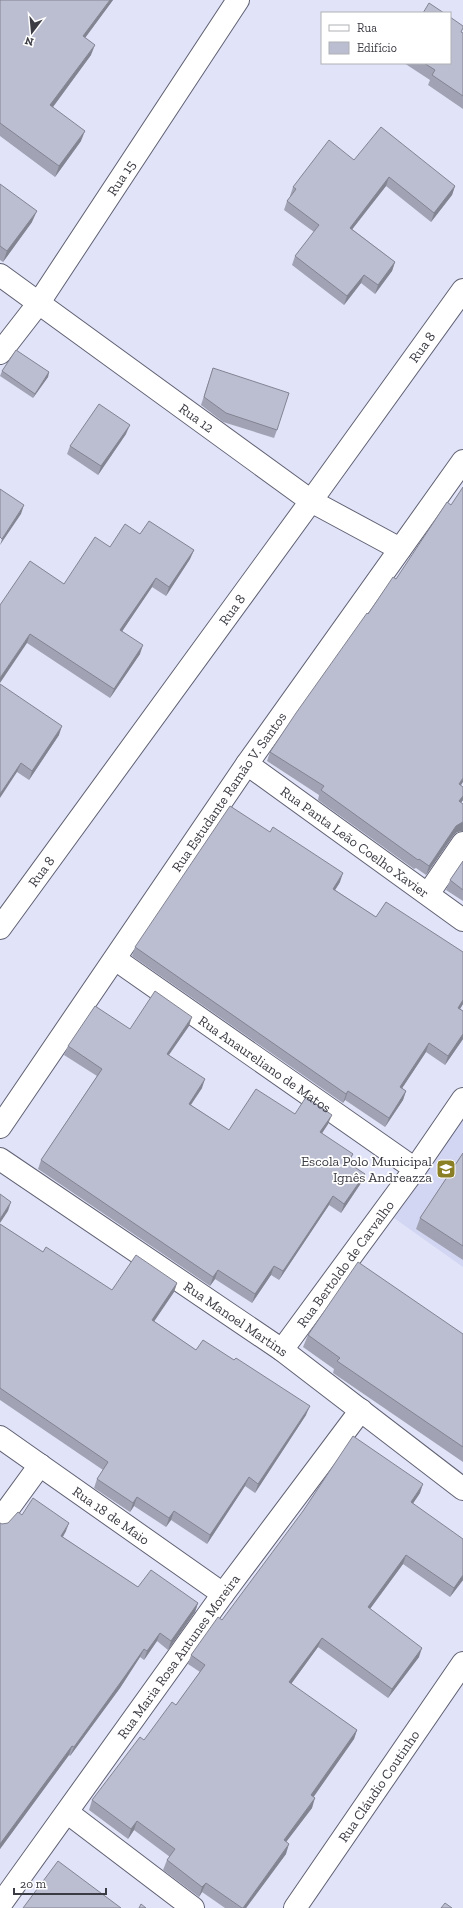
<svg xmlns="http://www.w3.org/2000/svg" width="463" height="1908" font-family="'Zilla Slab',serif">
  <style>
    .built { fill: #d3d6f2 }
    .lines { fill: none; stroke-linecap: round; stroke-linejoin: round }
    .minor-casing { stroke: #606173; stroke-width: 24 }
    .minor { stroke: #fff; stroke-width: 22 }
    .wall { fill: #a1a3b4 }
    .shaded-wall { fill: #838492 }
    .building { fill: #bbbdd1; stroke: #838492 }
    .labels { text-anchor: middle; stroke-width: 3.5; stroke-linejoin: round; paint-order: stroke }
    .street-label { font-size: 14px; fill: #3a3b43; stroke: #fff }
    .poi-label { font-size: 14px; fill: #3a3b43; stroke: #fff; text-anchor: end }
  </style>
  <rect width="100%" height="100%" fill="#e1e3f8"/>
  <!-- built -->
  <polygon class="built" points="463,1119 463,1267 394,1218"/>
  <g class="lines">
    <defs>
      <g id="minor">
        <path id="s1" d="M0 275 311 501 400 549"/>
        <path id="s2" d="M0 353 38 304 238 0"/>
        <path id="s3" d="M247 764 463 920"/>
        <polyline points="428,894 463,843"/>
        <path id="s4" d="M0 928 311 501 463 290"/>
        <path id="s5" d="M115 959 415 1169"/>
        <path id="s6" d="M0 1127 247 764 463 461"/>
        <path id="s7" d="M0 1159 282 1350 463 1489"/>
        <path id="s8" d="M282 1350 415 1169 463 1099"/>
        <path id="s9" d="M0 1437 223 1594"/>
        <polyline points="0,1520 40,1465"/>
        <polyline points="68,1813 193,1908"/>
        <path id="s10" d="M0 1905 223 1594 361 1410"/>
        <path id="s11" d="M295 1908 463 1663"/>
      </g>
    </defs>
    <!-- minor casing -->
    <use href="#minor" class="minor-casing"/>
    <!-- minor -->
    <use href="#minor" class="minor"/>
  </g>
  <!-- wall -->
  <g class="wall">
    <polygon points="0,0 113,0 85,38 91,55 53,107 81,141 55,177 0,136"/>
    <polygon points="462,33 463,33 463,109 428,85 430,80 404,63 450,63"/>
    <polygon points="354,160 455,186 452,195 431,222 386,186 352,229 395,262 392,271 375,294 361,283 344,305 292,265 295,256 314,232 284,210 287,201 291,196 290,196 293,187"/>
    <polygon points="0,184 32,222 3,262 0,260"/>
    <polygon points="213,368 277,430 274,438 223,422 201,405"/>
    <polygon points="2,371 49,372 48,377 33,398 0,376"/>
    <polygon points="126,434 98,475 67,454 70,446"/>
    <polygon points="140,534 194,550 190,559 166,596 152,587 122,631 140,654 110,698 27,643 0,605 64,584 110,547"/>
    <polygon points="0,684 59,735 29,780 17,772"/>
    <polygon points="270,752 461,785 463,796 463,800 461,803 463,804 463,831 457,832 453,836 426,875 416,868 414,869 318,800 319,795 267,761"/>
    <polygon points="463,861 463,901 446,890 450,880"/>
    <polygon points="340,882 335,890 376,917 463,952 463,1004 460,1009 463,1011 463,1039 445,1065 426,1052 402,1088 406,1091 403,1100 385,1127 345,1100 343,1103 132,956 135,947"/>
    <polygon points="189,1026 169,1055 202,1088 191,1105 229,1130 295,1114 328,1124 322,1133 349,1163 361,1183 341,1213 329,1205 279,1280 271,1275 252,1303 215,1279 210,1286 38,1169 41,1160 97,1076 64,1055 68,1046 130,1029"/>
    <polygon points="463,1153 463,1260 416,1229 420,1218"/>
    <polygon points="0,1224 43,1252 112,1290 177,1283 174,1292 154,1321 196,1350 306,1415 255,1493 245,1486 207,1544 171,1520 166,1527 134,1506 130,1512 94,1488 97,1479 103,1470 0,1400"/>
    <polygon points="463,1334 463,1462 333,1373 334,1369 303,1347 308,1335"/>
    <polygon points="420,1493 413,1503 463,1580 450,1597 403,1564 370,1609 419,1657 388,1698 318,1647 291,1684 357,1730 354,1739 313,1797 312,1808 286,1842 286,1854 246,1908 225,1908 202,1892 199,1897 163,1870 167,1860 170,1857 134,1830 128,1839 89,1810 92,1800 176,1705 200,1672 188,1664 191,1655 222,1620"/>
    <polygon points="22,1515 66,1531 63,1537 138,1587 198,1603 195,1612 168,1650 157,1641 144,1660 140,1657 120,1688 70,1756 69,1755 0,1849 0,1523 2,1524 8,1523"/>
  </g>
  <!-- shaded-wall -->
  <g class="shaded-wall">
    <polygon points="110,0 113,0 79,46 83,36"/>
    <polygon points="95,45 91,55 47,115 50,105"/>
    <polygon points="85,131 81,141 55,177 59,166"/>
    <polygon points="389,177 386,186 347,236 350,228"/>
    <polygon points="455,186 452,195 431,222 434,213"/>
    <polygon points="37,211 32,222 3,262 7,251"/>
    <polygon points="395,262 392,271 375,294 378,285"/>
    <polygon points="364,275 361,283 344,305 347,296"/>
    <polygon points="49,372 48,377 33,398 35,394"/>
    <polygon points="130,425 126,434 98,475 101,466"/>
    <polygon points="24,505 21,514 0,545 2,539"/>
    <polygon points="194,550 190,559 166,596 169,587"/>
    <polygon points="156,578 152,587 117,639 120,630"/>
    <polygon points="30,634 27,643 0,683 0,678"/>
    <polygon points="143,645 140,654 110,698 114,689"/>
    <polygon points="62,726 59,735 29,780 32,771"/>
    <polygon points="21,763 17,772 0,798 0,794"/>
    <polygon points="463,778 463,782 456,793 459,784"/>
    <polygon points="463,796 463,800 456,810 459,801"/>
    <polygon points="463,822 463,831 457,832 453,836 426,875 429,866 456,826 461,823"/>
    <polygon points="343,873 340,882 330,898 333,889"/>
    <polygon points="463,1000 463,1004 455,1017 458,1008"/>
    <polygon points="192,1017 189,1026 163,1063 167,1054"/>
    <polygon points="463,1034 463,1039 445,1065 448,1056"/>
    <polygon points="429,1043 426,1052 397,1096 400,1087"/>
    <polygon points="205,1079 202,1088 185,1113 189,1104"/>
    <polygon points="348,1091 345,1100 343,1103 346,1094"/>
    <polygon points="406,1091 403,1100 385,1127 389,1118"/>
    <polygon points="332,1115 328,1124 317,1141 320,1132"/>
    <polygon points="353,1154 349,1163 344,1171 347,1162"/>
    <polygon points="365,1174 361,1183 341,1213 344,1204"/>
    <polygon points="333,1196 329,1205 279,1280 283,1271"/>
    <polygon points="11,1202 8,1211 0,1223 0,1219"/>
    <polygon points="274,1266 271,1275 252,1303 255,1294"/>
    <polygon points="218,1270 215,1279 210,1286 213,1277"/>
    <polygon points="177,1283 174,1292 149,1329 152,1320"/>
    <polygon points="310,1406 306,1415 255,1493 258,1484"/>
    <polygon points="249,1477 245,1486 207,1544 210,1535"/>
    <polygon points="423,1484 420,1493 408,1511 411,1502"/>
    <polygon points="137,1497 134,1506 130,1512 133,1503"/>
    <polygon points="174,1511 171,1520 166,1527 169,1518"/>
    <polygon points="69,1523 66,1531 58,1544 61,1536"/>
    <polygon points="406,1555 403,1564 364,1617 368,1607"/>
    <polygon points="463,1575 463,1580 450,1597 454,1588"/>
    <polygon points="198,1603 195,1612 168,1650 171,1641"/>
    <polygon points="160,1633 157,1641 144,1660 147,1651"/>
    <polygon points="322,1638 318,1647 286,1691 289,1682"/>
    <polygon points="422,1648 419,1657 388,1698 392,1689"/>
    <polygon points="144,1649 140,1657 120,1688 70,1756 74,1747"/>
    <polygon points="357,1730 354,1739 308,1805 311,1795"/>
    <polygon points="72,1746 69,1755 0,1849 0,1844"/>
    <polygon points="315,1798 312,1808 280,1850 284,1840"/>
    <polygon points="137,1821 134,1830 128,1839 131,1829"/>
    <polygon points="289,1844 286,1854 246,1908 243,1908"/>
    <polygon points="206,1883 202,1892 199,1897 202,1887"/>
  </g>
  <!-- building -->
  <g class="building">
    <polygon points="0,0 110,0 83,36 95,45 50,105 85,131 59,166 0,123"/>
    <polygon points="429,3 444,13 423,13"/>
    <polygon points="450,17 463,26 463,28 461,32 463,33 463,96 432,75 435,70 424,63 450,63"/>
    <polygon points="381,127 455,186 434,213 389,177 350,228 395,262 378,285 364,275 347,296 295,256 319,225 287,201 296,189 293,187 329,140 354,160"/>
    <polygon points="0,184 37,211 7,251 0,246"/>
    <polygon points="16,350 49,372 35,394 2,371"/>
    <polygon points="213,368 289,393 277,430 226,413 204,397"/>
    <polygon points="99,404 130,425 101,466 70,446"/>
    <polygon points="463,487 463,778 459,784 463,787 463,796 459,801 463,804 463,822 461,823 456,826 429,866 419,859 418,860 321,790 324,786 270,752 296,713 367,613 368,614 393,577 396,579 447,502 451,505"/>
    <polygon points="0,489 24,505 2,539 0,537"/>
    <polygon points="149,521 194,550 169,587 156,578 120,630 143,645 114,689 30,634 0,678 0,605 30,561 64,584 95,537 110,547 125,524 140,534"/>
    <polygon points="0,684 62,726 32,771 21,763 0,794"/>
    <polygon points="230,806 270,832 273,827 343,873 333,889 376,917 386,902 463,952 463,1000 458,1008 463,1011 463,1034 448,1056 429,1043 400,1087 406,1091 389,1118 348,1091 346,1094 135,947"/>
    <polygon points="463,861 463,890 450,880"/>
    <polygon points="155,991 192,1017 167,1054 205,1079 189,1104 229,1130 256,1089 295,1114 306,1097 332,1115 320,1132 353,1154 347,1162 365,1174 344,1204 333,1196 283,1271 274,1266 255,1294 218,1270 213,1277 41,1160 102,1069 68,1046 95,1006 130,1029"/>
    <polygon points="463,1153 463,1246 420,1218"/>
    <polygon points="0,1194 11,1202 0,1219"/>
    <polygon points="0,1224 43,1252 46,1247 112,1290 136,1255 177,1283 152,1320 196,1350 203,1340 234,1360 236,1358 310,1406 258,1484 249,1477 210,1535 174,1511 169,1518 137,1497 133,1503 97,1479 108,1462 0,1388"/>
    <polygon points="358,1262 463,1334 463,1447 337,1361 340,1358 308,1335"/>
    <polygon points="353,1436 423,1484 411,1502 463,1539 463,1575 454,1588 406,1555 368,1607 422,1648 392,1689 322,1638 289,1682 357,1730 311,1795 315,1798 284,1840 289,1844 243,1908 242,1908 206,1883 202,1887 167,1860 175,1849 137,1821 131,1829 92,1800 140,1737 144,1740 172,1702 176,1705 205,1665 191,1655 218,1617 222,1620 303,1511"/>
    <polygon points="33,1498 69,1523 61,1536 138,1587 151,1570 198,1603 171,1641 160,1633 147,1651 144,1649 123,1679 74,1747 72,1746 0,1844 0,1523 2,1524 8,1523 18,1512 22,1515"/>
    <polygon points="58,1861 121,1908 23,1908"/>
    <polygon points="445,1903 452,1908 441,1908"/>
    <polygon points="141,1904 146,1908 139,1908"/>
  </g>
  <!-- icons -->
  <defs>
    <symbol id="school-square" viewBox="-11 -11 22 22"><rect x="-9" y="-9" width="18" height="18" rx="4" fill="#8b7f26" stroke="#fff"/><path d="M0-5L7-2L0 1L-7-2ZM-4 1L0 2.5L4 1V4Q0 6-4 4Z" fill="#fff"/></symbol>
  </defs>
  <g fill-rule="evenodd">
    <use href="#school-square" x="435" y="1158" width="22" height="22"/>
  </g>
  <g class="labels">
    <!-- street labels -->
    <g class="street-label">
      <text dy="5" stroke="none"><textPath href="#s2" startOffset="213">Rua 15</textPath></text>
      <text dy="5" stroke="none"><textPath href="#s4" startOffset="718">Rua 8</textPath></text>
      <text dy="5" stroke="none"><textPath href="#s1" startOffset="243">Rua 12</textPath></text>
      <text dy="5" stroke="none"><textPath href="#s4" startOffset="394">Rua 8</textPath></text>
      <text dy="5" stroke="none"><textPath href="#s6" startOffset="406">Rua Estudante Ramão V. Santos</textPath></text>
      <text dy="5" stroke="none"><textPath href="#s3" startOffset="133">Rua Panta Leão Coelho Xavier</textPath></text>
      <text dy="5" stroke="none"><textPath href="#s4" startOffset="70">Rua 8</textPath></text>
      <text dy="5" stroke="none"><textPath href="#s5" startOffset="183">Rua Anaureliano de Matos</textPath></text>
      <text dy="5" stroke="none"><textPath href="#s8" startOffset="107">Rua Bertoldo de Carvalho</textPath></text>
      <text dy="5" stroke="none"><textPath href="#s7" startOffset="285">Rua Manoel Martins</textPath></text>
      <text dy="5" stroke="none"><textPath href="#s9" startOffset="136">Rua 18 de Maio</textPath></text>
      <text dy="5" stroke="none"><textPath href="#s10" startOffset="306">Rua Maria Rosa Antunes Moreira</textPath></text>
      <text dy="5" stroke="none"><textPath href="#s11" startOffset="148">Rua Cláudio Coutinho</textPath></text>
    </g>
    <!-- poi labels -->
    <g class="poi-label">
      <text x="432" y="1166">Escola Polo Municipal<tspan x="432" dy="16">Ignês Andreazza</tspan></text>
    </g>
  </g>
  <!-- legend -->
  <rect x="321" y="12" width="130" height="52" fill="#ffffff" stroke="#b0b1b4"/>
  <rect x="329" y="25" width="20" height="6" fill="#ffffff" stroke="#b0b1b4"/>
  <text x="357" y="32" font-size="12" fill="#3a3b43">Rua</text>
  <rect x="329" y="42" width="20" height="12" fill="#bbbdd1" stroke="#b0b1b4"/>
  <text x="357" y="52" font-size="12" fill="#3a3b43">Edifício</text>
  <!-- north arrow -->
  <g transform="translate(32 32) rotate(196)" stroke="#ffffff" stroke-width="3" paint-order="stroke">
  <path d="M0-3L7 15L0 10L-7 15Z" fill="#3a3b43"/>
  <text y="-6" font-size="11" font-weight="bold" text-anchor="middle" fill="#3a3b43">N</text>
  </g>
  <!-- scale -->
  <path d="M14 1888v6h92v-6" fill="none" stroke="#3a3b43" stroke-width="2"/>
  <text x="20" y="1888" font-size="12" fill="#3a3b43" stroke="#ffffff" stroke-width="3" paint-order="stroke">20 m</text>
</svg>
